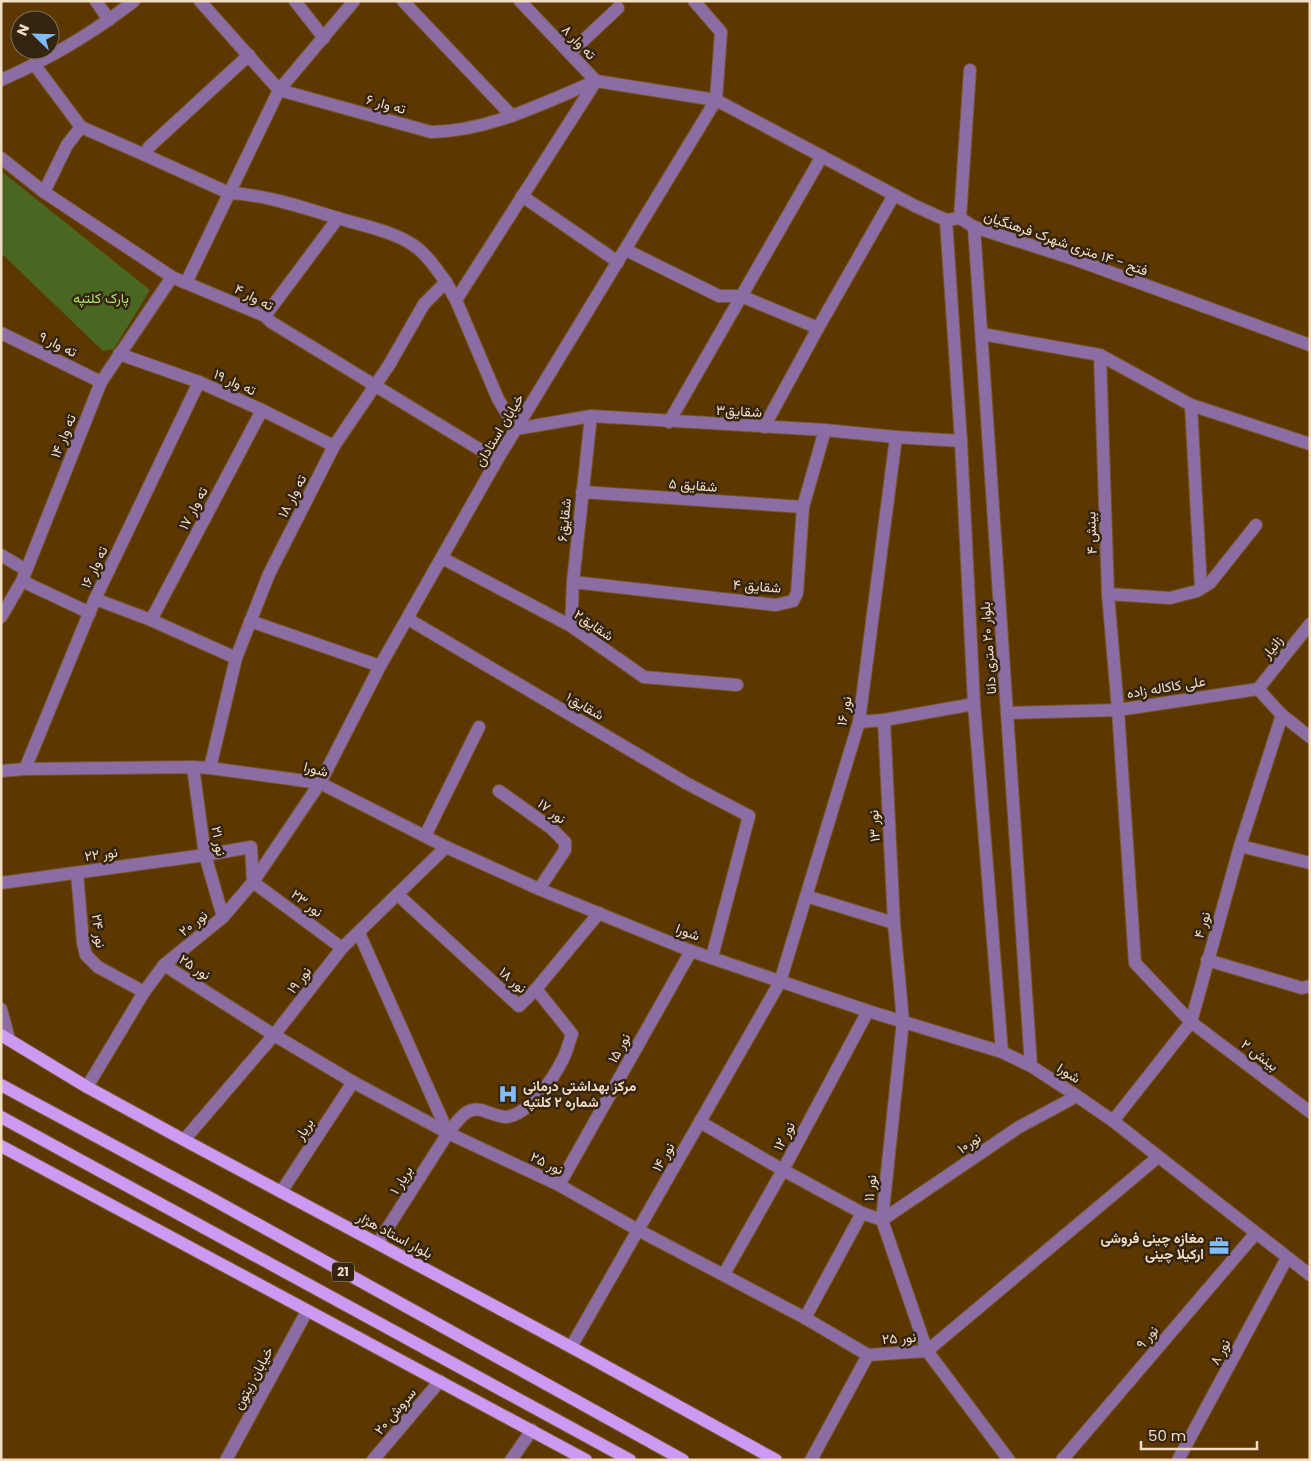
<svg xmlns="http://www.w3.org/2000/svg" width="1311" height="1461" font-family="Poppins,Vazirmatn,sans-serif">
  <style>
    .green { fill: #496720 }
    .lines { fill: none; stroke-linecap: round; stroke-linejoin: round }
    .minor-casing { stroke: #775623; stroke-width: 14 }
    .major-casing { stroke: #775623; stroke-width: 14 }
    .minor { stroke: #8b6ca3; stroke-width: 12 }
    .major { stroke: #cc99f3; stroke-width: 12 }
    .labels { text-anchor: middle; stroke-width: 5; stroke-linejoin: round; paint-order: stroke }
    .shield { fill: #352410; stroke: #b9a58d; stroke-width: 1 }
    .shield-label { font-size: 12px; font-weight: bold; fill: #f2dcc3 }
    .street-label { font-size: 14px; fill: #f2dcc3; stroke: #352410 }
    .park-label { font-size: 14px; fill: #a9e162; stroke: #352410 }
    .poi-label { font-size: 14px; font-weight: bold; fill: #f2dcc3; stroke: #352410; text-anchor: start }
  </style>
  <rect width="100%" height="100%" fill="#5c3800"/>
  <!-- green -->
  <polygon class="green" points="1,171 150,290 114,349 103,351 1,253"/>
  <g class="lines">
    <defs>
      <g id="minor">
        <polyline points="96,1 109,20"/>
        <path d="M200 1 279 90 431 132C490 131 543 103 596 81L520 1"/>
        <polyline points="295,1 324,38"/>
        <polyline points="403,1 512,116"/>
        <polyline points="570,53 618,8"/>
        <path d="M249 55 149 147 145 155 229 193C270 195 309 210 348 221 369 227 396 233 413 245 427 254 436 269 446 282"/>
        <polyline points="34,64 81,127"/>
        <path d="M1 80C49 59 93 33 134 1"/>
        <polyline points="1,158 44,192 172,277 265,316 271,322 497,460"/>
        <polyline points="44,192 67,145 81,127 145,155"/>
        <polyline points="522,196 618,262"/>
        <polyline points="960,218 970,70"/>
        <polyline points="946,220 961,441 974,704 1002,1052"/>
        <polyline points="974,227 1031,1066"/>
        <polyline points="626,250 719,296 741,296 818,328"/>
        <polyline points="186,283 279,90 354,1"/>
        <polyline points="456,300 596,81 716,100 915,206 946,220 960,218 974,227 1074,259 1310,345"/>
        <polyline points="265,316 338,218"/>
        <polyline points="1,333 101,382"/>
        <polyline points="982,334 1100,355 1191,405 1310,444"/>
        <polyline points="119,354 199,382 262,410 334,446"/>
        <polyline points="1100,355 1108,594 1118,710 1135,963 1191,1022 1310,1112"/>
        <polyline points="1191,405 1201,588"/>
        <polyline points="669,422 822,156"/>
        <polyline points="764,427 818,328 894,195"/>
        <polyline points="582,492 803,507"/>
        <polyline points="1,555 26,570"/>
        <polyline points="442,558 571,626 644,677 737,685"/>
        <polyline points="22,581 90,613"/>
        <polyline points="573,582 776,605 793,601 797,593 803,507 825,430"/>
        <polyline points="1108,594 1170,598 1197,591 1210,583 1256,525"/>
        <polyline points="95,599 151,620 236,658"/>
        <polyline points="1,617 22,581 101,382 172,277"/>
        <polyline points="408,619 686,783 749,816 712,957"/>
        <polyline points="151,620 262,410"/>
        <polyline points="250,621 380,666"/>
        <polyline points="571,626 573,582 591,416"/>
        <polyline points="1258,689 1310,624"/>
        <polyline points="1007,713 1118,710 1258,689 1282,715 1310,737"/>
        <polyline points="884,720 894,923 903,1021 882,1220 927,1351 1009,1460"/>
        <polyline points="859,722 884,720 974,704"/>
        <polyline points="193,767 205,855 223,917"/>
        <polyline points="210,768 236,658 269,574 334,446 389,365 424,304 446,282 456,300 498,399 516,429 591,416 825,430 896,437 961,441"/>
        <polyline points="25,769 95,599 199,382"/>
        <polyline points="1,771 25,769 193,767 210,768 320,783 446,847 539,889 691,951 868,1011 1002,1052 1031,1066 1077,1096 1113,1121 1310,1275"/>
        <polyline points="499,791 551,828 565,842 565,850 539,889"/>
        <polyline points="425,836 479,727"/>
        <polyline points="1240,846 1310,863"/>
        <polyline points="77,873 83,943 86,955 98,967 144,992"/>
        <polyline points="1,883 205,855 251,847 253,882 342,948"/>
        <polyline points="397,894 519,1006 536,989 599,913"/>
        <polyline points="806,896 894,923"/>
        <polyline points="359,933 448,1133"/>
        <polyline points="1207,960 1302,988 1310,986"/>
        <polyline points="164,965 274,1035 353,1082 448,1133 559,1185 638,1230 805,1318 868,1355 927,1351"/>
        <polyline points="1,1009 9,1039"/>
        <polyline points="87,1087 144,992 164,965 223,917 253,882 320,783 380,666 497,460 716,100 721,32 694,1"/>
        <polyline points="1113,1121 1191,1022 1240,846 1282,715"/>
        <polyline points="700,1122 783,1170 862,1213 882,1220 1019,1127 1077,1096"/>
        <polyline points="184,1140 274,1035 342,948 446,847"/>
        <polyline points="559,1185 691,951"/>
        <polyline points="281,1192 353,1082"/>
        <path d="M378 1243 448 1133C459 1119 468 1103 487 1112 493 1114 500 1117 506 1117 529 1115 553 1079 563 1059 567 1051 569 1042 572 1034L536 989"/>
        <polyline points="724,1274 783,1170 868,1011"/>
        <polyline points="805,1318 862,1213"/>
        <polyline points="571,1347 780,982 859,722 896,437"/>
        <polyline points="927,1351 1158,1157"/>
        <polyline points="226,1460 307,1311"/>
        <polyline points="373,1460 440,1381"/>
        <polyline points="511,1460 532,1430"/>
        <polyline points="811,1460 868,1355"/>
        <polyline points="1062,1460 1255,1234"/>
        <polyline points="1178,1460 1287,1258"/>
      </g>
      <g id="major">
        <polyline points="1,1035 87,1087 184,1140 571,1347 776,1460"/>
        <polyline points="1,1085 205,1195 683,1460"/>
        <polyline points="1,1117 630,1460"/>
        <polyline points="1,1146 586,1460"/>
      </g>
    </defs>
    <!-- minor casing -->
    <use href="#minor" class="minor-casing"/>
    <!-- major casing -->
    <use href="#major" class="major-casing"/>
    <!-- minor -->
    <use href="#minor" class="minor"/>
    <!-- major -->
    <use href="#major" class="major"/>
  </g>
  <!-- icons -->
  <defs>
    <symbol id="hospital-bare" viewBox="-9 -9 18 18"><path d="M-5-5h3v3.5h4V-5h3V5h-3V1.5h-4V5h-3Z" fill="#80bdfa" stroke="#352410" stroke-width="2.5" paint-order="stroke"/></symbol>
    <symbol id="office-bare" viewBox="-9 -9 18 18"><path d="M-6-3h4V-5.5h4V-3h4V5H-6ZM-1-4.5V-3h2v-1.5ZM-6 0V1H6V0Z" fill="#80bdfa" stroke="#352410" stroke-width="2.5" paint-order="stroke"/></symbol>
  </defs>
  <g fill-rule="evenodd">
    <use href="#hospital-bare" x="494" y="1080" width="28" height="28"/>
    <use href="#office-bare" x="1205" y="1232" width="28" height="28"/>
  </g>
  <g class="labels">
    <!-- shield labels -->
    <rect class="shield" x="332" y="1262.5" width="22" height="19" rx="4"/>
    <g class="shield-label">
      <text x="343" y="1276">21</text>
    </g>
    <!-- street labels -->
    <g class="street-label">
      <text transform="translate(579 42) rotate(46)" y="5">ته وار ۸</text>
      <text transform="translate(386 104) rotate(15)" y="5">ته وار ۶</text>
      <text transform="translate(1066 243) rotate(19)" y="5">فتح - ۱۴ متری شهرک فرهنگیان</text>
      <text transform="translate(254 297) rotate(27)" y="5">ته وار ۴</text>
      <text transform="translate(58 344) rotate(26)" y="5">ته وار ۹</text>
      <text transform="translate(235 382) rotate(24)" y="5">ته وار ۱۹</text>
      <text transform="translate(739 411) rotate(3)" y="5">شقایق۳</text>
      <text transform="translate(499 430) rotate(-59)" y="5">خیابان استادان</text>
      <text transform="translate(63 436) rotate(-68)" y="5">ته وار ۱۴</text>
      <text transform="translate(693 485) rotate(4)" y="5">شقایق ۵</text>
      <text transform="translate(292 496) rotate(-63)" y="5">ته وار ۱۸</text>
      <text transform="translate(193 508) rotate(-62)" y="5">ته وار ۱۷</text>
      <text transform="translate(564 520) rotate(-84)" y="5">شقایق۶</text>
      <text transform="translate(1091 533) rotate(-92)" y="5">بینش ۴</text>
      <text transform="translate(94 567) rotate(-65)" y="5">ته وار ۱۶</text>
      <text transform="translate(757 586) rotate(4)" y="5">شقایق ۴</text>
      <text transform="translate(594 625) rotate(34)" y="5">شقایق۲</text>
      <text transform="translate(1272 647) rotate(-51)" y="5">زانیار</text>
      <text transform="translate(988 648) rotate(-94)" y="5">بلوار ۲۰ متری دانا</text>
      <text transform="translate(1166 687) rotate(-9)" y="5">علی کاکاله زاده</text>
      <text transform="translate(585 706) rotate(30)" y="5">شقایق۱</text>
      <text transform="translate(844 711) rotate(-79)" y="5">نور ۱۶</text>
      <text transform="translate(316 769) rotate(14)" y="5">شورا</text>
      <text transform="translate(552 811) rotate(37)" y="5">نور ۱۷</text>
      <text transform="translate(874 826) rotate(-93)" y="5">نور ۱۳</text>
      <text transform="translate(219 841) rotate(80)" y="5">نور ۲۱</text>
      <text transform="translate(101 854) rotate(-8)" y="5">نور ۲۲</text>
      <text transform="translate(307 903) rotate(37)" y="5">نور ۲۳</text>
      <text transform="translate(193 923) rotate(-39)" y="5">نور ۲۰</text>
      <text transform="translate(1202 925) rotate(-74)" y="5">نور ۴</text>
      <text transform="translate(99 931) rotate(82)" y="5">نور ۲۴</text>
      <text transform="translate(688 932) rotate(21)" y="5">شورا</text>
      <text transform="translate(195 967) rotate(33)" y="5">نور ۲۵</text>
      <text transform="translate(299 980) rotate(-52)" y="5">نور ۱۹</text>
      <text transform="translate(513 980) rotate(41)" y="5">نور ۱۸</text>
      <text transform="translate(619 1048) rotate(-61)" y="5">نور ۱۵</text>
      <text transform="translate(1260 1055) rotate(37)" y="5">بینش ۲</text>
      <text transform="translate(1069 1073) rotate(32)" y="5">شورا</text>
      <text transform="translate(304 1129) rotate(-57)" y="5">بریار</text>
      <text transform="translate(784 1136) rotate(-62)" y="5">نور ۱۲</text>
      <text transform="translate(969 1143) rotate(-34)" y="5">نور۱۰</text>
      <text transform="translate(663 1157) rotate(-60)" y="5">نور ۱۴</text>
      <text transform="translate(547 1163) rotate(26)" y="5">نور ۲۵</text>
      <text transform="translate(401 1180) rotate(-58)" y="5">بریار ۱</text>
      <text transform="translate(870 1188) rotate(-84)" y="5">نور ۱۱</text>
      <text transform="translate(395 1235) rotate(28)" y="5">بلوار استاد هژار</text>
      <text transform="translate(1147 1337) rotate(-49)" y="5">نور ۹</text>
      <text transform="translate(899 1338) rotate(-4)" y="5">نور ۲۵</text>
      <text transform="translate(1220 1352) rotate(-62)" y="5">نور ۸</text>
      <text transform="translate(253 1378) rotate(-62)" y="5">خیابان زیتون</text>
      <text transform="translate(395 1411) rotate(-50)" y="5">سروش ۲۰</text>
    </g>
    <!-- park labels -->
    <g class="park-label">
      <text x="101" y="303">پارک کلتپه</text>
    </g>
    <!-- poi labels -->
    <g class="poi-label">
      <text x="523" y="1091">مرکز بهداشتی درمانی<tspan x="523" dy="16">شماره ۲ کلتپه</tspan></text>
      <text x="1204" y="1243" text-anchor="end">مغازه چینی فروشی<tspan x="1204" dy="16">ارکیلا چینی</tspan></text>
    </g>
  </g>
  <!-- border -->
  <rect width="1311" height="1461" fill="none" stroke="#f2dcc3" stroke-width="5"/>
  <!-- north arrow -->
  <g transform="translate(35 35) rotate(293)"><circle r="24" fill="#352410" stroke="#816e58"/>
  <path d="M0-4L9 19L0 12L-9 19Z" fill="#80bdfa"/>
  <text y="-8" font-size="14" font-weight="bold" text-anchor="middle" fill="#f2dcc3">N</text>
  </g>
  <!-- scale -->
  <path d="M1141 1441v8h116v-8" fill="none" stroke="#f2dcc3" stroke-width="2.5"/>
  <text x="1148" y="1441" font-size="15" fill="#f2dcc3" stroke="#352410" stroke-width="4" paint-order="stroke">50 m</text>
</svg>
